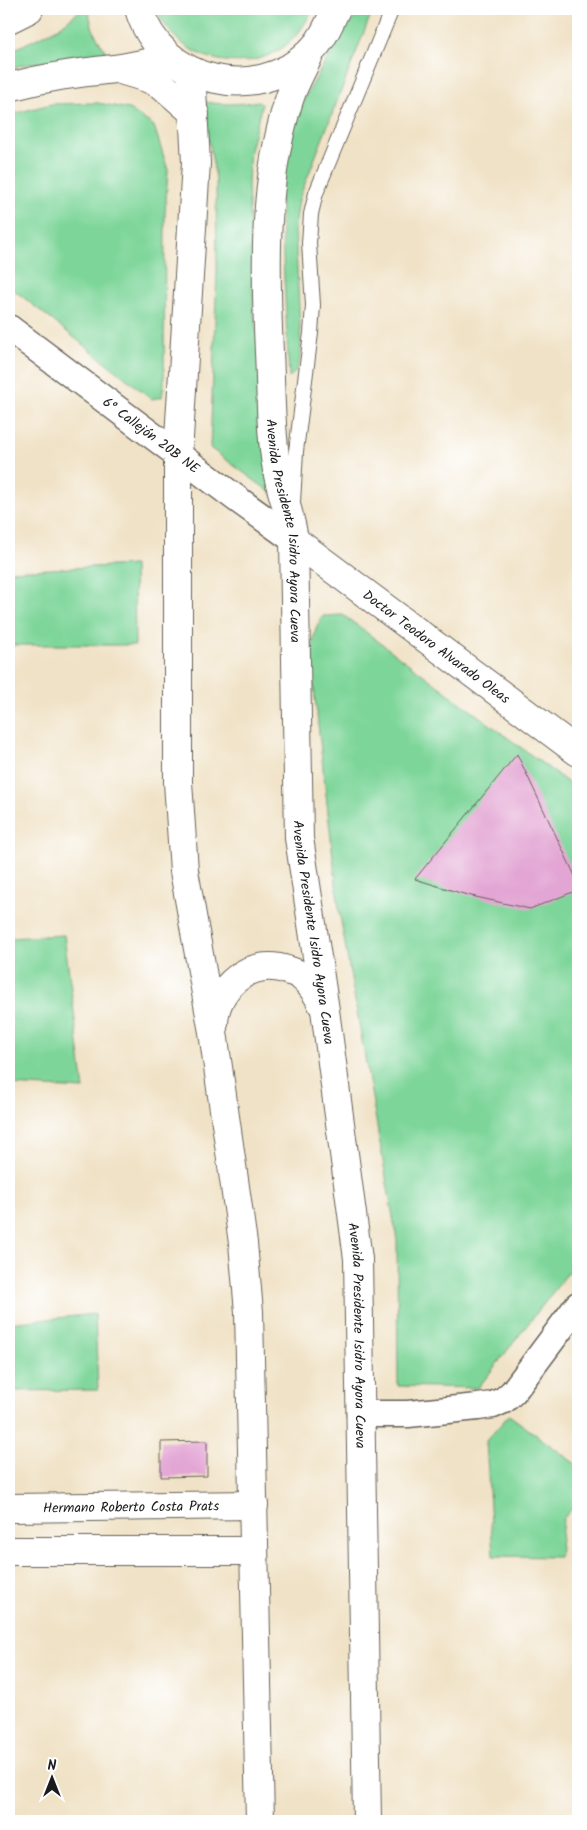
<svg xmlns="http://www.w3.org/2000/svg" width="587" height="1830" font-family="Kalam,sans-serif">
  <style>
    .green { fill: #7dd599; stroke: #4c785a }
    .building { fill: #e3a6d4 }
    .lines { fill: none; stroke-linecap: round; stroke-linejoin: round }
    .service-casing { stroke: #666158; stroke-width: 16 }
    .minor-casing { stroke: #666158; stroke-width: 29 }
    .tertiary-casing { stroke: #666158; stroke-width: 30 }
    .primary-casing { stroke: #666158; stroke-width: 30 }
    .service { stroke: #fff; stroke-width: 14 }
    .minor { stroke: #fff; stroke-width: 26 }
    .tertiary { stroke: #fff; stroke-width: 28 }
    .primary { stroke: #fff; stroke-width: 28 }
    .labels { text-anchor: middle; stroke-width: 5; stroke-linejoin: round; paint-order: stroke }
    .street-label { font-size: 14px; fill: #1c1c1c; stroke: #fff }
  </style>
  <rect width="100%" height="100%" fill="#fff"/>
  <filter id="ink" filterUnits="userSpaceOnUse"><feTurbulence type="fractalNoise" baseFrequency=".02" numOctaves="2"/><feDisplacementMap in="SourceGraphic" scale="10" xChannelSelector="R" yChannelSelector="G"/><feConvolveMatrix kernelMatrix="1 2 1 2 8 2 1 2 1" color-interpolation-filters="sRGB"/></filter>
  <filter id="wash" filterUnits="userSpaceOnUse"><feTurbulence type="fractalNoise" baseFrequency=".0096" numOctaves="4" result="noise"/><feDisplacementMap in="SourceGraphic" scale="20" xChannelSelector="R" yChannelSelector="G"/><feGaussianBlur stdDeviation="1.12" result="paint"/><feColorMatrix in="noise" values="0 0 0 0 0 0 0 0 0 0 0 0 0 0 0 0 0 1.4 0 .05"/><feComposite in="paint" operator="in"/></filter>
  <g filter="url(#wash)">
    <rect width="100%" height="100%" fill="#f0e2c6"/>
    <!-- green -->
    <g class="green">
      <path d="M82 9H89C90 28 98 41 109 56L106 60C74 60 41 60 9 68V52L58 28Z"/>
      <path d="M157 9H313C305 24 297 38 282 48 239 77 175 58 157 9Z"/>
      <path d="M365 9H373L299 199 295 228 301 348C300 361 299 370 289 378L280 196 297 111 338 40 350 23Z"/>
      <path d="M200 101C220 105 238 105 258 101L262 104 250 150 248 183 254 312 277 497 210 448 217 272 216 181 210 146Z"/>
      <polygon points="98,103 129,109 154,126 168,170 165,214 164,383 162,397 152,399 9,286 9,115 51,104"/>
      <polygon points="134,565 135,645 9,645 9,571"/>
      <path d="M343 615 578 790V1260L478 1388 398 1386 397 1240 339 910 311 662C312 645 313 630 323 616Z"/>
      <polygon points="64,935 84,1089 9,1085 9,938"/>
      <polygon points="95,1314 98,1390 9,1391 9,1323"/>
      <polygon points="509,1415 577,1465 578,1464 578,1501 563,1519 559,1557 493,1556 486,1441"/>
    </g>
    <g id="blocks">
      <!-- building -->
      <g class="building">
        <polygon points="517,754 578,882 578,890 530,909 467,895 415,879"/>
        <polygon points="207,1441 207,1476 161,1477 161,1442"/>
      </g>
    </g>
  </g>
  <g filter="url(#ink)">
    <use href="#blocks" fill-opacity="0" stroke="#666158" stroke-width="1"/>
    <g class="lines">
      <defs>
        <polyline id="service" points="293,502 296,451 311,333 313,305 309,243 311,214 316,193 392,9"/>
        <g id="minor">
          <path id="s1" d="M9 328 237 499 294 540"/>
          <polyline points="360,1414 408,1414 478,1407 493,1405 504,1400 513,1392 578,1305"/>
        </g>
        <g id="tertiary">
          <path id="s2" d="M294 540 578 752"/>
          <path id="s3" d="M9 1508 254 1505"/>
          <polyline points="9,1551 253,1551"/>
        </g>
        <g id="primary">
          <path d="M139 9C161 83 257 106 311 51 323 39 329 24 336 9"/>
          <polyline points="9,19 29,9"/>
          <path id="s4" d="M311 51C304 67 294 83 289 100 263 181 265 267 269 352 271 391 270 431 277 470 281 493 291 516 294 540L299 838 325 1010 358 1259 367 1821"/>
          <polyline points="117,69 147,78 162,85 195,114"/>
          <polyline points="191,71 196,163 178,454 178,782 184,871 213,1032 243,1243 249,1312 260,1821"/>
          <path d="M9 87C46 77 76 73 114 69 133 67 152 61 171 58"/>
          <path d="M214 1023C215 987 251 957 287 970 292 972 298 973 301 976 311 984 317 993 322 1004"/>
        </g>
      </defs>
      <!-- service casing -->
      <use href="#service" class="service-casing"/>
      <!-- minor casing -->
      <use href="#minor" class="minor-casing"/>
      <!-- tertiary casing -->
      <use href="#tertiary" class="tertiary-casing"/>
      <!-- primary casing -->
      <use href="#primary" class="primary-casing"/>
      <!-- service -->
      <use href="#service" class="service"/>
      <!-- minor -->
      <use href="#minor" class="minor"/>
      <!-- tertiary -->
      <use href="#tertiary" class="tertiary"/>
      <!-- primary -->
      <use href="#primary" class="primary"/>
    </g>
  </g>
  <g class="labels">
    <!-- street labels -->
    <g class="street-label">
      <text dy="5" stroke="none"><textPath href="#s1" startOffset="178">6° Callejón 20B NE</textPath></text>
      <text dy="5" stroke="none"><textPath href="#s4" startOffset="488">Avenida Presidente Isidro Ayora Cueva</textPath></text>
      <text dy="5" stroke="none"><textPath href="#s2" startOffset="178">Doctor Teodoro Alvarado Oleas</textPath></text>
      <text dy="5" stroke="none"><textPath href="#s4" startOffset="892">Avenida Presidente Isidro Ayora Cueva</textPath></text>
      <text dy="5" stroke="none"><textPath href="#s4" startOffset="1298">Avenida Presidente Isidro Ayora Cueva</textPath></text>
      <text dy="5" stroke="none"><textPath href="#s3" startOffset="122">Hermano Roberto Costa Prats</textPath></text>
    </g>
  </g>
  <!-- margin -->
  <rect width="587" height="1830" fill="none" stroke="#fff" stroke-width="30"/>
  <!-- north arrow -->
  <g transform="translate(52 1778)" stroke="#ffffff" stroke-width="4" paint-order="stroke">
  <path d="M0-4L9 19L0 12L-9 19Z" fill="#1c1c1c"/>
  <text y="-8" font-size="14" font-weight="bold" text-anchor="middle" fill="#1c1c1c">N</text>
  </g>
</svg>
